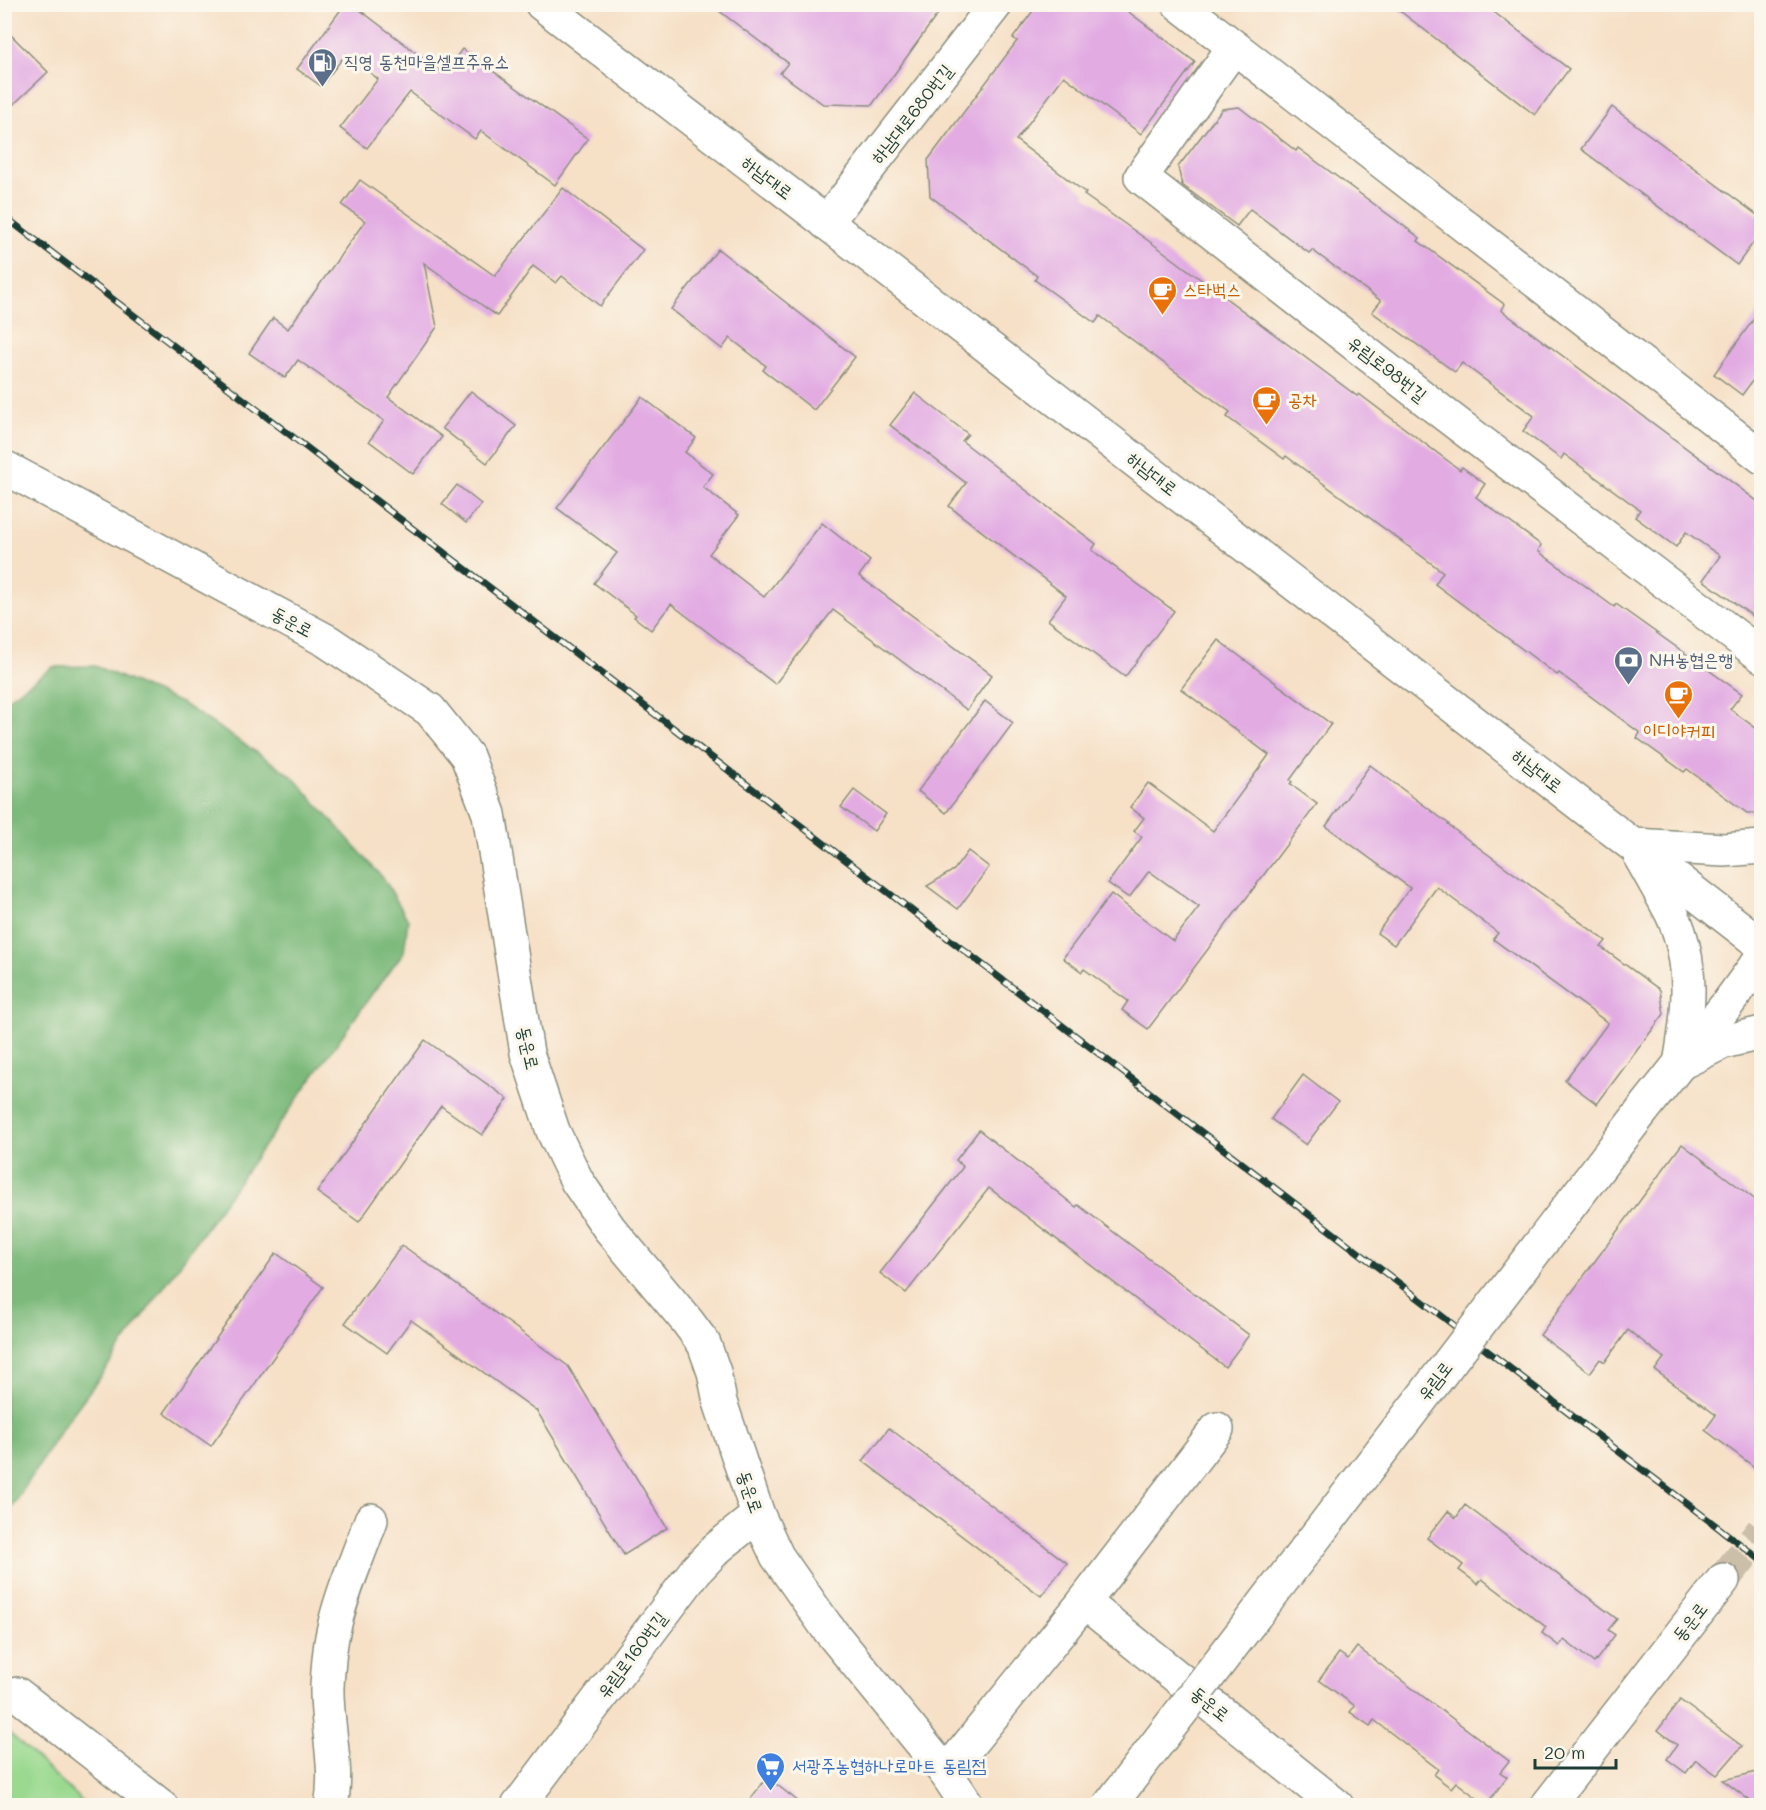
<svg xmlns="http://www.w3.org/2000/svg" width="1766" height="1810" font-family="Mali,'Poor Story',sans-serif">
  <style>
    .green { fill: #9ad98f; stroke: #5c8b62; stroke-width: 1.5 }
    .forest { fill: #7bb97a; stroke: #4d7b57; stroke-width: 1.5 }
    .building { fill: #e2ace3 }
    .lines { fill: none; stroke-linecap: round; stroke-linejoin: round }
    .minor-tunnel { stroke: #cbbfa9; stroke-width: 33; stroke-dasharray: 33 16; stroke-linecap: butt }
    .minor-casing { stroke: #8a8e7d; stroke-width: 36 }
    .major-casing { stroke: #8a8e7d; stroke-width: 36 }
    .minor { stroke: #fff; stroke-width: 33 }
    .major { stroke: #fff; stroke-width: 33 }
    .rail-casing { stroke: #1f3d34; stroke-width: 7 }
    .rail { stroke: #fbf7ec; stroke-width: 4.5; stroke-dasharray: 14; stroke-linecap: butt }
    .minor-bridge-casing { stroke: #8a8e7d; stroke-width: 36; stroke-linecap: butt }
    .minor-bridge { stroke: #fff; stroke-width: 33 }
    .labels { text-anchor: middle; stroke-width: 6; stroke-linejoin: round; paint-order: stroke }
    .service-label { font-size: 18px; fill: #4e5e75; stroke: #fbf7ec; text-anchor: start }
    .street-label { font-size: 18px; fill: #1f3d34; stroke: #fbf7ec }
    .food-label { font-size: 18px; fill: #c56008; stroke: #fbf7ec; text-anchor: start }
    .shop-label { font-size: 18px; fill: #366cbe; stroke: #fbf7ec; text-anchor: start }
  </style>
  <rect width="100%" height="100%" fill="#fbf7ec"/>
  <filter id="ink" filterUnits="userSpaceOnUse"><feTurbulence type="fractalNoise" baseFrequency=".0167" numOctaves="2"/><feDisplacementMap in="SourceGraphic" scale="12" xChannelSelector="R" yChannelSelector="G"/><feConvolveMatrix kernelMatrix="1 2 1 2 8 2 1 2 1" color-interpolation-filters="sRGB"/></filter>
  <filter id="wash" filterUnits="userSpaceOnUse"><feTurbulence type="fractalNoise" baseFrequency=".008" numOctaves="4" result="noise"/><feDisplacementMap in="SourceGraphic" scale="24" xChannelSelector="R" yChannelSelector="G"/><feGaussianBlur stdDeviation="1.35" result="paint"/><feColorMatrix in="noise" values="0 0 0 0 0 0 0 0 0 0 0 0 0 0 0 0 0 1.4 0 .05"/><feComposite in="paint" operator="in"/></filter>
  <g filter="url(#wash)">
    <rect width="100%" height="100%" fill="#f6e0c6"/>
    <!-- green -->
    <polygon class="green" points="4,1729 5,1729 86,1805 5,1805"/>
    <!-- forest -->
    <polygon class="forest" points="95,666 183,704 291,775 384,879 408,920 404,952 374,991 100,1377 62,1428 5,1519 5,701 53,667"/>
    <g id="blocks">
      <!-- building -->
      <g class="building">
        <polygon points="345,4 352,4 444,74 462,49 588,139 555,185 481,131 475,139 410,92 367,148 340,128 378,79 346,54 321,86 297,69"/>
        <polygon points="710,4 945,4 872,105 823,104 780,73 788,63"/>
        <polygon points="1038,4 1118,4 1195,62 1141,134 1064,76 1016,140 1086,193 1084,195 1160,249 1357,396 1359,394 1460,470 1462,467 1485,484 1476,497 1541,545 1538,551 1614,607 1616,604 1742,694 1730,709 1761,732 1761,813 1747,813 1687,769 1684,772 1637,738 1640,733 1559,673 1557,675 1435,584 1443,572 1286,456 1284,459 1227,417 1230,412 1100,316 1095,323 1035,280 1037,276 930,196 928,160 1017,41 1013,38"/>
        <polygon points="1391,4 1483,4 1569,69 1535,115"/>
        <polygon points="4,28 48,72 14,104 4,80"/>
        <polygon points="1239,107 1296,151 1298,148 1420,238 1418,241 1504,304 1501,310 1761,504 1761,622 1703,580 1720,556 1686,532 1676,547 1635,517 1640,510 1564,454 1561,459 1523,431 1534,416 1462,363 1455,372 1372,312 1381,301 1312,250 1309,253 1250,209 1237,226 1182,185 1178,167 1222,109"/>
        <polygon points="1612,107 1761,218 1761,232 1737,265 1581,149"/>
        <polygon points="360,180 495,276 563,188 643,250 600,306 562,276 556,283 533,266 497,316 424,263 437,327 388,397 442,437 413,474 369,441 384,421 298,360 285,378 249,353 273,318 288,329 365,221 342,205"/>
        <polygon points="718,249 855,357 814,410 763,370 766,366 730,338 722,349 671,309"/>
        <polygon points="1761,309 1761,369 1742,395 1714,374"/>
        <polygon points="471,391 516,426 487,463 442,428"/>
        <polygon points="915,393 968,434 962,441 1096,544 1092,550 1174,611 1125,677 1048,620 1066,596 949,506 966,483 890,425"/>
        <polygon points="642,397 696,438 685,452 713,474 703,487 739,515 709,554 764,597 822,523 870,561 859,576 992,675 967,710 833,610 775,684 671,604 651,630 634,617 636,615 594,583 617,553 557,508"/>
        <polygon points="457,485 481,504 466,523 442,504"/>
        <polygon points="1218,640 1331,724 1290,780 1292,782 1290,784 1317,804 1148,1029 1122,1010 1128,1001 1084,969 1082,972 1063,958 1111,894 1173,941 1199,907 1149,871 1129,898 1108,883 1142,837 1134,831 1144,818 1130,807 1148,783 1213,831 1269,755 1181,689"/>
        <polygon points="985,701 1013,723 946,813 918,791"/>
        <polygon points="1370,765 1449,824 1448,825 1606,941 1601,947 1660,990 1664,1014 1597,1104 1565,1080 1608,1023 1493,939 1498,933 1437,887 1394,945 1377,933 1410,888 1326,826"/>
        <polygon points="854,790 886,814 874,831 841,807"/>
        <polygon points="968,851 989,867 958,909 927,886 954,870"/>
        <polygon points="425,1040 508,1099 482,1135 441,1106 359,1222 317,1192"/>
        <polygon points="1303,1075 1338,1102 1306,1145 1271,1119"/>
        <polygon points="979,1130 1076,1207 1078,1205 1249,1335 1225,1367 989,1188 906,1293 880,1273 963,1167 956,1160"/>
        <polygon points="1682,1144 1761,1204 1761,1472 1705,1430 1716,1415 1655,1370 1664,1358 1628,1330 1605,1362 1600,1359 1590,1373 1540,1335"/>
        <polygon points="402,1245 568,1366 667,1528 624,1555 537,1411 411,1320 387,1353 345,1323"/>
        <polygon points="276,1253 323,1287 211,1446 164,1413"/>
        <polygon points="889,1428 1067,1563 1041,1596 863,1461"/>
        <polygon points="1465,1505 1617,1619 1608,1630 1615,1635 1594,1663 1564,1640 1559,1646 1542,1633 1546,1627 1482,1579 1478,1584 1459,1570 1463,1565 1427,1538 1448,1511 1456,1518"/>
        <polygon points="1357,1647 1509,1761 1500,1772 1507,1777 1486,1805 1456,1782 1451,1788 1434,1775 1438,1769 1374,1720 1370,1726 1350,1712 1355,1706 1319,1680 1339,1653 1348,1659"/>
        <polygon points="1680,1700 1742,1746 1717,1775 1696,1760 1686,1773 1667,1759 1677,1745 1658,1730"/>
        <polygon points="1761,1771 1761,1806 1757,1806 1723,1780"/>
        <polygon points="767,1777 804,1806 745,1806"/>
      </g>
    </g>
  </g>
  <g filter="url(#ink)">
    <use href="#blocks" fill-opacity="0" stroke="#8a8e7d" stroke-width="1.5"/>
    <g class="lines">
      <!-- minor-tunnel -->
      <polyline class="minor-tunnel" points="1723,1580 1762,1531"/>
      <defs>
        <g id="minor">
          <polyline points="1179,4 1762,457"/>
          <polyline points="1234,47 1141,177 1443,413 1762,656"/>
          <polyline points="826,223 996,4"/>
          <polyline points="992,350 1762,945"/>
          <polyline points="4,467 327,641 430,710 467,756 489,814 527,1053 553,1131 577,1181 609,1228 687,1321 704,1344 714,1372 720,1402 758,1515 777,1556 826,1626 946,1773 968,1806"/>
          <polyline points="1634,845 1724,850 1762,847"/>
          <path d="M1641 858C1651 876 1662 895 1672 914 1695 963 1689 1013 1680 1064"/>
          <polyline points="1687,1060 1723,1042 1762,1033"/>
          <polyline points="1643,1110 1729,1002 1762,957"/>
          <polyline points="1084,1602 1337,1806"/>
          <polyline points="17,1694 161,1806"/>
          <polyline points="946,1773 1084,1602 1217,1429"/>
          <path d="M331 1806C339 1766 326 1727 327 1687 328 1669 329 1650 333 1632 341 1594 358 1557 371 1520"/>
          <polyline points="518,1806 696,1570 716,1549 758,1515"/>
          <polyline points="1547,1806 1723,1580"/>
        </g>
        <polyline id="major" points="542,4 992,350"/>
      </defs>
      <!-- minor casing -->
      <use href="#minor" class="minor-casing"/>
      <!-- major casing -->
      <use href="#major" class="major-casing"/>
      <!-- minor -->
      <use href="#minor" class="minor"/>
      <!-- major -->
      <use href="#major" class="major"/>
      <defs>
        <polyline id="rail" points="4,216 1762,1561"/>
      </defs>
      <!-- rail casing -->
      <use href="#rail" class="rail-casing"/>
      <!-- rail -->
      <use href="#rail" class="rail"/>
      <defs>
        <polyline id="minor-bridge" points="1109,1806 1643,1110"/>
      </defs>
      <!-- minor-bridge casing -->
      <use href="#minor-bridge" class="minor-bridge-casing"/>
      <!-- minor-bridge -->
      <use href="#minor-bridge" class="minor-bridge"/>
    </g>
  </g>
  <!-- icons -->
  <defs>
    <symbol id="fuel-pin" viewBox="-11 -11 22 30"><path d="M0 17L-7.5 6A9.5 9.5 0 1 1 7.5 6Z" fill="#5c6f8a" stroke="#fbf7ec"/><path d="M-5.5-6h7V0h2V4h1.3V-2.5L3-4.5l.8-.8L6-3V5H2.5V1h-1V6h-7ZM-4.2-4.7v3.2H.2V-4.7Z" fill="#fff"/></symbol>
    <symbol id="cafe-pin" viewBox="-11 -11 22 30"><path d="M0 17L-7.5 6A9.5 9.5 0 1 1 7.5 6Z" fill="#e8710a" stroke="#fbf7ec"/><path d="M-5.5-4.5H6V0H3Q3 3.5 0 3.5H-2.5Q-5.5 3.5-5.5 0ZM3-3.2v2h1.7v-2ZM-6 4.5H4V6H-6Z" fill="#fff"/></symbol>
    <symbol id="bank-pin" viewBox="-11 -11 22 30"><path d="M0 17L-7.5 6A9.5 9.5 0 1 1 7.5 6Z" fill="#5c6f8a" stroke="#fbf7ec"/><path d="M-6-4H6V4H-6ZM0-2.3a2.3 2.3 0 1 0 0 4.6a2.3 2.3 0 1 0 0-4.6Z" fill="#fff"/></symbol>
    <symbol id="supermarket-pin" viewBox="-11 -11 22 30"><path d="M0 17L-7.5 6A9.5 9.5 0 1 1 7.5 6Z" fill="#3f7fe0" stroke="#fbf7ec"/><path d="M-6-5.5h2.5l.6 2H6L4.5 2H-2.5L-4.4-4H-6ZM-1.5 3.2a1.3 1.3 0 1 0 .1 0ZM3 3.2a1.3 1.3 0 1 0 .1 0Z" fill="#fff"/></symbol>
  </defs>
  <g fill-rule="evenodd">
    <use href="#fuel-pin" x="306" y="46" width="33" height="45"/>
    <use href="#cafe-pin" x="1146" y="274" width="33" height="45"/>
    <use href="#cafe-pin" x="1250" y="384" width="33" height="45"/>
    <use href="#bank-pin" x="1612" y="644" width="33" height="45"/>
    <use href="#cafe-pin" x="1662" y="678" width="33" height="45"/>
    <use href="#supermarket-pin" x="754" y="1750" width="33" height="45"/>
  </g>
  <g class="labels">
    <!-- service labels -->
    <g class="service-label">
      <text x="344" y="68">직영 동천마을셀프주유소</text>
      <text x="1649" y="666">NH농협은행</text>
    </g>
    <!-- street labels -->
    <g class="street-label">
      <text transform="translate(912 114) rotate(-52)" y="6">하남대로680번길</text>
      <text transform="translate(767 178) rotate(37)" y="6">하남대로</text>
      <text transform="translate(1387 369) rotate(38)" y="6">유림로98번길</text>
      <text transform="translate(1152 474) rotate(38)" y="6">하남대로</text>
      <text transform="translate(292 622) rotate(28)" y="6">동운로</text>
      <text transform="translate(1537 771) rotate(38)" y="6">하남대로</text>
      <text transform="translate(528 1048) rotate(77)" y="6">동운로</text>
      <text transform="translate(1435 1381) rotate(-52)" y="6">유림로</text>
      <text transform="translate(750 1492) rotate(71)" y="6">동운로</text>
      <text transform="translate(1690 1622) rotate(-52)" y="6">동운로</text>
      <text transform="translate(632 1655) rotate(-53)" y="6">유림로160번길</text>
      <text transform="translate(1210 1704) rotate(39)" y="6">동운로</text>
    </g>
    <!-- food labels -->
    <g class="food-label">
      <text x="1183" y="296">스타벅스</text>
      <text x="1288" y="406">공차</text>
      <text x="1679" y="737" text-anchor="middle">이디야커피</text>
    </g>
    <!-- shop labels -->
    <g class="shop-label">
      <text x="792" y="1772">서광주농협하나로마트 동림점</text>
    </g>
  </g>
  <!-- margin -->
  <rect width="1766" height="1810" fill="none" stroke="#fbf7ec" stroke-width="24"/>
  <!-- scale -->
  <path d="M1535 1759v9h81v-9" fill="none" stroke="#1f3d34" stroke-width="3"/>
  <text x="1544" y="1759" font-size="18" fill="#1f3d34" stroke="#fbf7ec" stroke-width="4.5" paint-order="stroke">20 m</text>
</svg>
